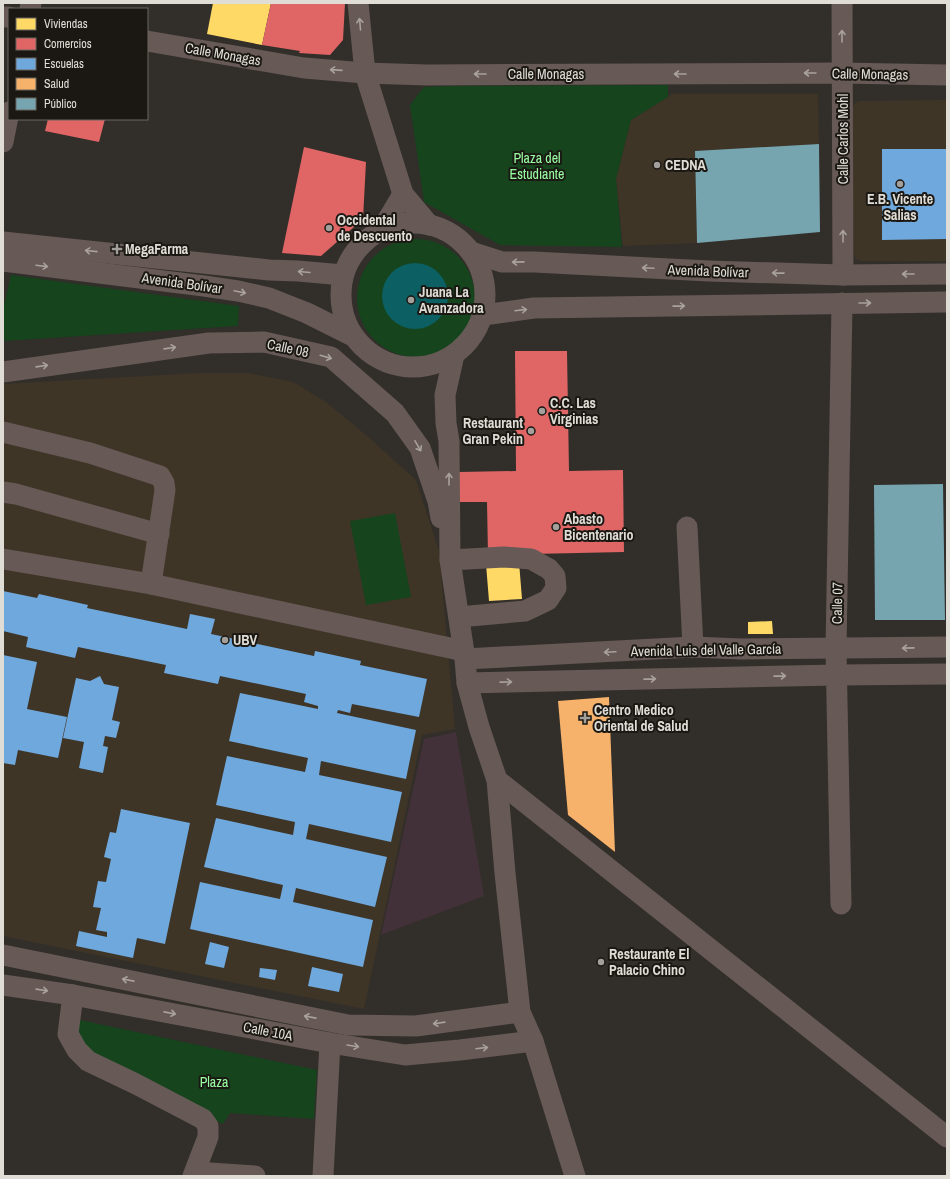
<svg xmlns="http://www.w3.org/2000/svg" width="950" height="1179" font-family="'Archivo Narrow',sans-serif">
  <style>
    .commercial { fill: #423138 }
    .education { fill: #3f3527 }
    .green { fill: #15441d }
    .water { fill: #0c5f62 }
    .homes { fill: #ffd966 }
    .shops { fill: #e06666 }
    .schools { fill: #6fa8dc }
    .health { fill: #f6b26b }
    .public { fill: #76a5af }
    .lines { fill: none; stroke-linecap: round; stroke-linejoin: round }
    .minor { stroke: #665956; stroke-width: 21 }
    .oneway { stroke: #a9a19c }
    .poi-dot { fill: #a39f9a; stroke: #1b1813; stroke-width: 1.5 }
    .labels { text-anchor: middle; stroke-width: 4; stroke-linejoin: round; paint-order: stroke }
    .street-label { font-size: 14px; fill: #e0dcd6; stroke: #1b1813 }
    .park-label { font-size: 14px; fill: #98fea2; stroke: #1b1813 }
    .poi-label { font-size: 14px; font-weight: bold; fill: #e0dcd6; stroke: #1b1813; text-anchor: start }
  </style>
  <rect width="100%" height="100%" fill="#322e2a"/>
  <!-- commercial -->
  <polygon class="commercial" points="456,732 484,896 381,935 424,739"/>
  <!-- education -->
  <g class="education">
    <polygon points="672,94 818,94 819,144 695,151 697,243 623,246 616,179 631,120"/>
    <polygon points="947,100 947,261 861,261 856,259 854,255 851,113 853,106 857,102 861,101"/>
    <polygon points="200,373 248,373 293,382 326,402 367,436 416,480 439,551 455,729 422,735 364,1009 3,936 3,384"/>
  </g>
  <!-- green -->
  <g class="green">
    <polygon points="668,85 668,97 631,120 616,179 622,247 500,245 424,202 410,105 424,87 450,86"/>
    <circle cx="416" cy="298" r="59"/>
    <polygon points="11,275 239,306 238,326 3,341 3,310"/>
    <polygon points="395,513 411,597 366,605 350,521"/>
    <polygon points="75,1019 317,1070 314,1119 230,1113 223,1124 93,1060 82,1045"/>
  </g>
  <!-- water -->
  <circle class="water" cx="415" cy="296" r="33"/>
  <!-- homes -->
  <g class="homes">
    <polygon points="213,3 271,3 262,45 207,34"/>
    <polygon points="519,562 522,599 489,601 486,564"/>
    <polygon points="772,621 773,634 748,634 748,622"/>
  </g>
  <!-- shops -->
  <g class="shops">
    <polygon points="271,3 345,3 343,40 330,55 299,53 300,51 262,45"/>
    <polygon points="48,119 105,119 99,142 45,131"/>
    <polygon points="304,147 366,162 363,219 321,256 282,253"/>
    <polygon points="515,351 567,351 569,471 623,470 624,552 488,555 487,502 459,502 459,472 516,471"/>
  </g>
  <!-- schools -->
  <g class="schools">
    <polygon points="882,149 947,149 947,239 882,240"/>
    <polygon points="3,591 37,598 39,594 88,605 87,608 187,629 190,614 215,619 211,634 314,656 315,651 361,661 360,665 427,679 419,717 352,704 350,713 338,710 337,713 416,730 406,779 321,761 319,775 402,792 391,842 309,824 306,839 387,857 375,907 296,888 293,902 373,920 363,967 190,929 200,882 280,899 283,885 204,867 216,818 293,835 295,822 216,805 227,756 305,772 308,758 229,741 240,693 318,709 318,706 304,702 306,694 220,676 218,684 164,673 166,665 78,647 75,658 26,647 28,637 3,631"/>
    <polygon points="3,655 37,662 27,709 67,717 58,758 18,750 15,765 3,763"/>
    <polygon points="100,676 104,684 119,687 112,720 120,722 116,738 105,736 103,746 108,747 103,773 79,768 84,742 63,738 76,678 90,681"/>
    <polygon points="121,809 190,823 165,944 137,938 133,958 76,946 79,931 107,937 107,932 96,930 101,908 93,907 98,881 106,882 111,859 104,857 110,832 116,833"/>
    <polygon points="210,942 229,947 224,968 205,964"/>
    <polygon points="312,967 343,974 339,992 308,986"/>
    <polygon points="260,968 277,970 275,980 259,977"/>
  </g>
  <!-- health -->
  <polygon class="health" points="609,697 615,852 568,815 558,701"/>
  <!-- public -->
  <g class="public">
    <polygon points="819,144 820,232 697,243 695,151"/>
    <polygon points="943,484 945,620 875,620 874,485"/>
  </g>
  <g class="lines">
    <!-- minor -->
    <g class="minor">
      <polyline points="358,3 365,73 403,194 429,225"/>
      <polyline points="842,3 843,275"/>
      <polyline points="30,9 31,3"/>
      <polyline points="3,17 9,17"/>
      <polyline points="147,41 304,68 365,73 427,75 842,73 947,75"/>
      <polyline points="3,142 9,112"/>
      <circle cx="413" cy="295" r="72"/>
      <polyline points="381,231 403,194"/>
      <polyline points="3,242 269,270 298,271 343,275"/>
      <polyline points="471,252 502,262 534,262 709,271 843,275 947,274"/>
      <polyline points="3,261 204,286 238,291 269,298 307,313 353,336"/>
      <polyline points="483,315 534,308 947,302"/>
      <polyline points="454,355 445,395 446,423 449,441 450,560 465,659 467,683 479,727 497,780 505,873 520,1012 533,1041 575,1176"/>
      <polyline points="3,372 209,343 264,342 331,357 395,413 420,448 438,501 441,518"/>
      <polyline points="3,432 90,453 160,476 164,483 165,490 151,584"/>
      <polyline points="3,492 16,494 159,534"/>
      <polyline points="687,527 693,647"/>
      <polyline points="3,559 151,584 464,651"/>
      <polyline points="450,560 504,557 531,559 549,569 555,576 556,588 548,600 525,611 459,617"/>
      <polyline points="465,659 693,647 741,649 947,647"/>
      <polyline points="467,683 837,675 947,674"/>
      <polyline points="497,780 947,1137"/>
      <polyline points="841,904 836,649 842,303"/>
      <polyline points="3,955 348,1025 416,1026 520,1012"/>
      <polyline points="3,985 73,995 330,1043 405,1055 460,1050 533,1041"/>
      <polyline points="73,995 68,1034 77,1050 88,1061 136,1084 203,1119 208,1126 208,1137 193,1176"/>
      <polyline points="195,1172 255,1176"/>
      <polyline points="323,1176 330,1043"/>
    </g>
  </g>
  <!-- one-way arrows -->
  <defs><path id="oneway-shaft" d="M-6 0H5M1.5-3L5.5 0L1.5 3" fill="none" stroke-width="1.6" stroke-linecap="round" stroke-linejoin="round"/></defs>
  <g class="oneway">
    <use href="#oneway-shaft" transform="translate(360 24) rotate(-95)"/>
    <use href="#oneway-shaft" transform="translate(842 36) rotate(-90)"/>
    <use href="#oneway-shaft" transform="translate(336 70) rotate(-176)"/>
    <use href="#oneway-shaft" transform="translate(810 73) rotate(180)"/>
    <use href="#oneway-shaft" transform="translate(480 74) rotate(180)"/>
    <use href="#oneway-shaft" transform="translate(680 74) rotate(180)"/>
    <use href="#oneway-shaft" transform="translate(843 236) rotate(-90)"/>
    <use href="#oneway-shaft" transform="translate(91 251) rotate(-174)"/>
    <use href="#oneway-shaft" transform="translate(518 262) rotate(179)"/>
    <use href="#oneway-shaft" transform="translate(42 266) rotate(7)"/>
    <use href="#oneway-shaft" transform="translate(648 268) rotate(-177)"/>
    <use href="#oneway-shaft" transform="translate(304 272) rotate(-175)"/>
    <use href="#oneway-shaft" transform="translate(778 273) rotate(-179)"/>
    <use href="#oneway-shaft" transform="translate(908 274) rotate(180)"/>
    <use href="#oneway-shaft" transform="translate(240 292) rotate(12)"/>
    <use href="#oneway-shaft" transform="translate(865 303)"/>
    <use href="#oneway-shaft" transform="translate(679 306) rotate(-1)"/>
    <use href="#oneway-shaft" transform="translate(521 310) rotate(-7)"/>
    <use href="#oneway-shaft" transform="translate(170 348) rotate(-8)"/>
    <use href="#oneway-shaft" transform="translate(326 357) rotate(16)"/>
    <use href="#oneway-shaft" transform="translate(42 366) rotate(-8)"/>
    <use href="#oneway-shaft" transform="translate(418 446) rotate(60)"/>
    <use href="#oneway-shaft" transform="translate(449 479) rotate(-90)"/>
    <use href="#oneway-shaft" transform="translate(908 648) rotate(179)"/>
    <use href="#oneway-shaft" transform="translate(610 652) rotate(177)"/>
    <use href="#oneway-shaft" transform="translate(780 676) rotate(-1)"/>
    <use href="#oneway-shaft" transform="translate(650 679) rotate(-1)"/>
    <use href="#oneway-shaft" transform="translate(506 682) rotate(-1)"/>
    <use href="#oneway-shaft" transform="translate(128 980) rotate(-169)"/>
    <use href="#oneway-shaft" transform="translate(42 990) rotate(8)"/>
    <use href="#oneway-shaft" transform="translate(170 1013) rotate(11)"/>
    <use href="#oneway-shaft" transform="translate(310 1017) rotate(-169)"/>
    <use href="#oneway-shaft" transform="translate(439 1023) rotate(172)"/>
    <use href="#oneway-shaft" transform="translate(353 1046) rotate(9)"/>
    <use href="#oneway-shaft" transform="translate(482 1048) rotate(-7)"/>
  </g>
  <!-- markers -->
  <g class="poi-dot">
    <circle cx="657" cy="165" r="4"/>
    <circle cx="900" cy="184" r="4"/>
    <circle cx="329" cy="228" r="4"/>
    <path d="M115 243h4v4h4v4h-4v4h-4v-4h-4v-4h4z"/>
    <circle cx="411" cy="300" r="4"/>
    <circle cx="542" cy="411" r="4"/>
    <circle cx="531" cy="431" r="4"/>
    <circle cx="556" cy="527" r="4"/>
    <circle cx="225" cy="640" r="4"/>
    <path d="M583 712h4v4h4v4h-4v4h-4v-4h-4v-4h4z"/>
    <circle cx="601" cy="962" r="4"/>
  </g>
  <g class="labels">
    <!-- street labels -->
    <g class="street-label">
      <text transform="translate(223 54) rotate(10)" y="5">Calle Monagas</text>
      <text x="546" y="79">Calle Monagas</text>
      <text transform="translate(870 74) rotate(1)" y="5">Calle Monagas</text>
      <text transform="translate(843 139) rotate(-90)" y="5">Calle Carlos Mohl</text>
      <text transform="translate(708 271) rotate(2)" y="5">Avenida Bolívar</text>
      <text transform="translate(182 283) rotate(8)" y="5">Avenida Bolívar</text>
      <text transform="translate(288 348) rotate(12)" y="5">Calle 08</text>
      <text transform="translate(837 603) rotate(-89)" y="5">Calle 07</text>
      <text transform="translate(706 650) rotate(-1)" y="5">Avenida Luis del Valle García</text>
      <text transform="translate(268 1031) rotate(11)" y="5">Calle 10A</text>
    </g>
    <!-- park labels -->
    <g class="park-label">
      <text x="537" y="163">Plaza del<tspan x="537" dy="16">Estudiante</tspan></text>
      <text x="214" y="1087">Plaza</text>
    </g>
    <!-- poi labels -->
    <g class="poi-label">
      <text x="665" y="170">CEDNA</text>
      <text x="900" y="204" text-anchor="middle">E.B. Vicente<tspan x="900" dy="16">Salias</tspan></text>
      <text x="337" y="225">Occidental<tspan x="337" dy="16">de Descuento</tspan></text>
      <text x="125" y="254">MegaFarma</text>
      <text x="419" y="297">Juana La<tspan x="419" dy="16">Avanzadora</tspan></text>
      <text x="550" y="408">C.C. Las<tspan x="550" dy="16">Virginias</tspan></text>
      <text x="523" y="428" text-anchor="end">Restaurant<tspan x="523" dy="16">Gran Pekin</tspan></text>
      <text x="564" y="524">Abasto<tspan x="564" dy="16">Bicentenario</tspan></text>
      <text x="233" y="645">UBV</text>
      <text x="594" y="715">Centro Medico<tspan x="594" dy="16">Oriental de Salud</tspan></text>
      <text x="609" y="959">Restaurante El<tspan x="609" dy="16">Palacio Chino</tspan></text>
    </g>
  </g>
  <!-- border -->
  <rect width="950" height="1179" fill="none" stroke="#e0dcd6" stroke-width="8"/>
  <!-- legend -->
  <rect x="8" y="8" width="140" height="112" fill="#1b1813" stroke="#6a6661"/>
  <rect x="16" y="18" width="20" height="12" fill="#ffd966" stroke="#6a6661"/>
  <text x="44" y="28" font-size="12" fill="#e0dcd6">Viviendas</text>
  <rect x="16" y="38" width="20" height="12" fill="#e06666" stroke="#6a6661"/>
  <text x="44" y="48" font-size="12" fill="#e0dcd6">Comercios</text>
  <rect x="16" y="58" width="20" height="12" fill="#6fa8dc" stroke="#6a6661"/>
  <text x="44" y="68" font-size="12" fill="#e0dcd6">Escuelas</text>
  <rect x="16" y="78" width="20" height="12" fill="#f6b26b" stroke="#6a6661"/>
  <text x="44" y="88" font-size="12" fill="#e0dcd6">Salud</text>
  <rect x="16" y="98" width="20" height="12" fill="#76a5af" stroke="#6a6661"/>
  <text x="44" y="108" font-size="12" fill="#e0dcd6">Público</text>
</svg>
